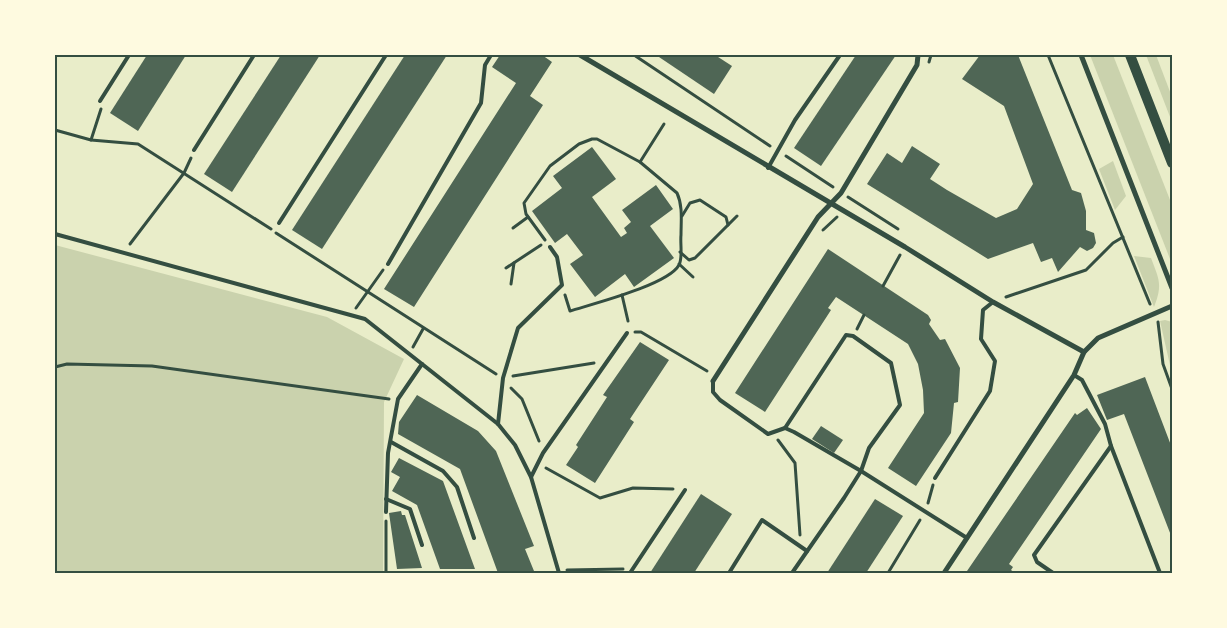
<svg xmlns="http://www.w3.org/2000/svg" width="1227" height="628" font-family="Roboto,sans-serif">
  <style>
    .green { fill: #cad2ad }
    .building { fill: #4f6655 }
    .lines { fill: none; stroke-linecap: round; stroke-linejoin: round }
    .path { stroke: #344e41; stroke-width: 3 }
    .service { stroke: #344e41; stroke-width: 4 }
    .minor { stroke: #344e41; stroke-width: 5 }
    .secondary { stroke: #344e41; stroke-width: 10 }
    .neatline { fill: none; stroke: #344e41; stroke-width: 2 }
  </style>
  <rect width="100%" height="100%" fill="#e9edc9"/>
  <!-- green -->
  <g class="green">
    <polygon points="1090,55 1113,55 1172,205 1172,264"/>
    <polygon points="1146,55 1156,55 1172,97 1172,122"/>
    <polygon points="1113,161 1126,196 1115,210 1099,169"/>
    <polygon points="55,245 327,317 404,359 384,402 383,573 55,573"/>
    <path d="M1134 256 1151 258C1159 279 1163 285 1154 307Z"/>
    <polygon points="1165,320 1172,322 1172,374 1160,321"/>
  </g>
  <!-- building -->
  <g class="building">
    <polygon points="147,55 186,55 138,131 110,113"/>
    <polygon points="281,55 320,55 232,192 204,174"/>
    <polygon points="405,55 447,55 322,249 292,230"/>
    <polygon points="500,55 542,55 552,62 530,96 543,105 414,307 384,289 516,83 492,67"/>
    <polygon points="656,55 715,55 732,66 714,94"/>
    <polygon points="856,55 896,55 821,166 794,148"/>
    <polygon points="980,55 1018,55 1072,190 1081,193 1086,211 1086,230 1094,233 1096,243 1093,248 1087,251 1080,247 1058,272 1052,258 1041,262 1033,243 988,259 867,184 887,153 902,163 912,146 940,164 930,179 947,190 996,218 1017,209 1033,184 1004,106 962,79"/>
    <polygon points="592,147 616,179 592,197 621,237 627,233 624,228 631,222 622,210 656,185 673,209 650,226 674,258 634,287 625,274 595,297 570,264 583,255 567,234 555,243 532,211 562,188 553,176"/>
    <polygon points="828,249 928,315 931,320 929,324 940,340 945,339 960,368 958,402 954,403 951,433 916,486 888,468 924,413 923,390 918,364 908,344 836,297 828,308 831,310 765,412 735,393"/>
    <polygon points="640,342 669,360 630,419 634,422 595,483 566,465 578,447 576,445 607,397 603,395"/>
    <polygon points="1145,377 1172,448 1172,538 1124,414 1107,420 1097,395"/>
    <polygon points="417,395 478,431 496,451 534,546 525,549 534,571 498,573 460,469 398,434 399,422"/>
    <polygon points="1087,408 1101,429 1009,564 1013,567 1011,570 1015,573 971,573 967,571 1075,413 1077,415"/>
    <polygon points="821,426 843,440 834,453 812,439"/>
    <polygon points="399,458 443,481 475,569 440,569 417,505 392,491 400,477 391,472"/>
    <polygon points="701,494 732,514 694,573 650,573"/>
    <polygon points="875,499 903,516 866,573 827,573"/>
    <polygon points="401,511 402,515 405,515 422,568 397,569 389,513"/>
  </g>
  <g class="lines">
    <!-- path -->
    <g class="path">
      <polyline points="634,55 770,146"/>
      <polyline points="1048,55 1150,304"/>
      <polyline points="929,62 931,55"/>
      <polyline points="55,130 91,140 101,109"/>
      <polyline points="91,140 138,144 271,229"/>
      <polyline points="786,156 833,187"/>
      <polyline points="640,162 664,124"/>
      <polyline points="848,197 898,229"/>
      <polyline points="682,216 690,203 700,200 726,217 728,225"/>
      <polyline points="513,228 528,217"/>
      <polyline points="823,230 837,217"/>
      <polyline points="276,233 496,374"/>
      <path d="M545 240 526 214 524 203 550 166 579 144 592 139H597L640 162 677 193C683 206 681 221 681 235 680 243 683 258 679 265 668 285 592 304 570 311L565 295"/>
      <polyline points="130,244 184,173 191,158"/>
      <polyline points="680,252 689,260 695,258 737,216"/>
      <polyline points="679,264 693,277"/>
      <polyline points="506,268 541,245"/>
      <polyline points="511,284 514,263"/>
      <polyline points="883,286 900,255"/>
      <polyline points="622,295 628,321"/>
      <polyline points="1006,297 1086,270 1113,243 1123,237"/>
      <polyline points="356,308 383,270"/>
      <polyline points="1158,322 1163,364 1172,389"/>
      <polyline points="857,329 864,315"/>
      <polyline points="635,332 641,332 707,371"/>
      <polyline points="413,347 423,329"/>
      <polyline points="55,367 67,364 152,366 389,399"/>
      <polyline points="513,376 594,363"/>
      <polyline points="511,388 522,399 539,441"/>
      <polyline points="778,440 795,463 800,535"/>
      <polyline points="546,468 600,498 633,488 673,489"/>
      <polyline points="928,503 933,485"/>
      <polyline points="567,570 623,569"/>
      <polyline points="386,573 386,521"/>
      <polyline points="888,573 920,520"/>
    </g>
    <!-- service -->
    <g class="service">
      <polyline points="100,101 129,55"/>
      <polyline points="194,150 254,55"/>
      <polyline points="768,168 795,120 840,55"/>
      <polyline points="279,223 386,55"/>
      <polyline points="55,234 365,319 498,424 515,445 531,477 559,573"/>
      <polyline points="388,264 481,103 485,65 491,55"/>
      <polyline points="1074,375 1082,380 1105,424 1111,446 1160,573"/>
      <polyline points="713,381 713,392 720,400 768,434 785,428 794,432 861,471 967,538"/>
      <polyline points="498,424 503,378 518,328 562,285 557,257 550,247"/>
      <polyline points="785,428 846,335 853,336 891,363 900,405 869,448 861,471 844,498 792,573"/>
      <polyline points="391,442 443,471 457,487 474,538"/>
      <polyline points="531,477 543,453 627,333"/>
      <polyline points="935,478 990,391 995,361 981,339 983,310 993,302"/>
      <polyline points="386,499 410,509 422,545"/>
      <polyline points="386,512 388,453 398,399 422,364"/>
      <polyline points="630,573 685,490"/>
      <polyline points="729,573 762,520 807,551"/>
      <polyline points="1053,573 1037,562 1034,555 1111,446"/>
    </g>
    <!-- minor -->
    <g class="minor">
      <polyline points="580,55 905,247 993,302 1084,352"/>
      <polyline points="1081,55 1172,288"/>
      <polyline points="713,381 818,217 841,193 917,65 918,55"/>
      <polyline points="944,573 1074,375 1084,352 1098,338 1172,306"/>
    </g>
    <!-- secondary -->
    <polyline class="secondary" points="1130,55 1172,163"/>
  </g>
  <!-- border -->
  <rect width="1227" height="628" fill="none" stroke="#fefae0" stroke-width="112"/>
  <rect x="56" y="56" width="1115" height="516" class="neatline"/>
</svg>
